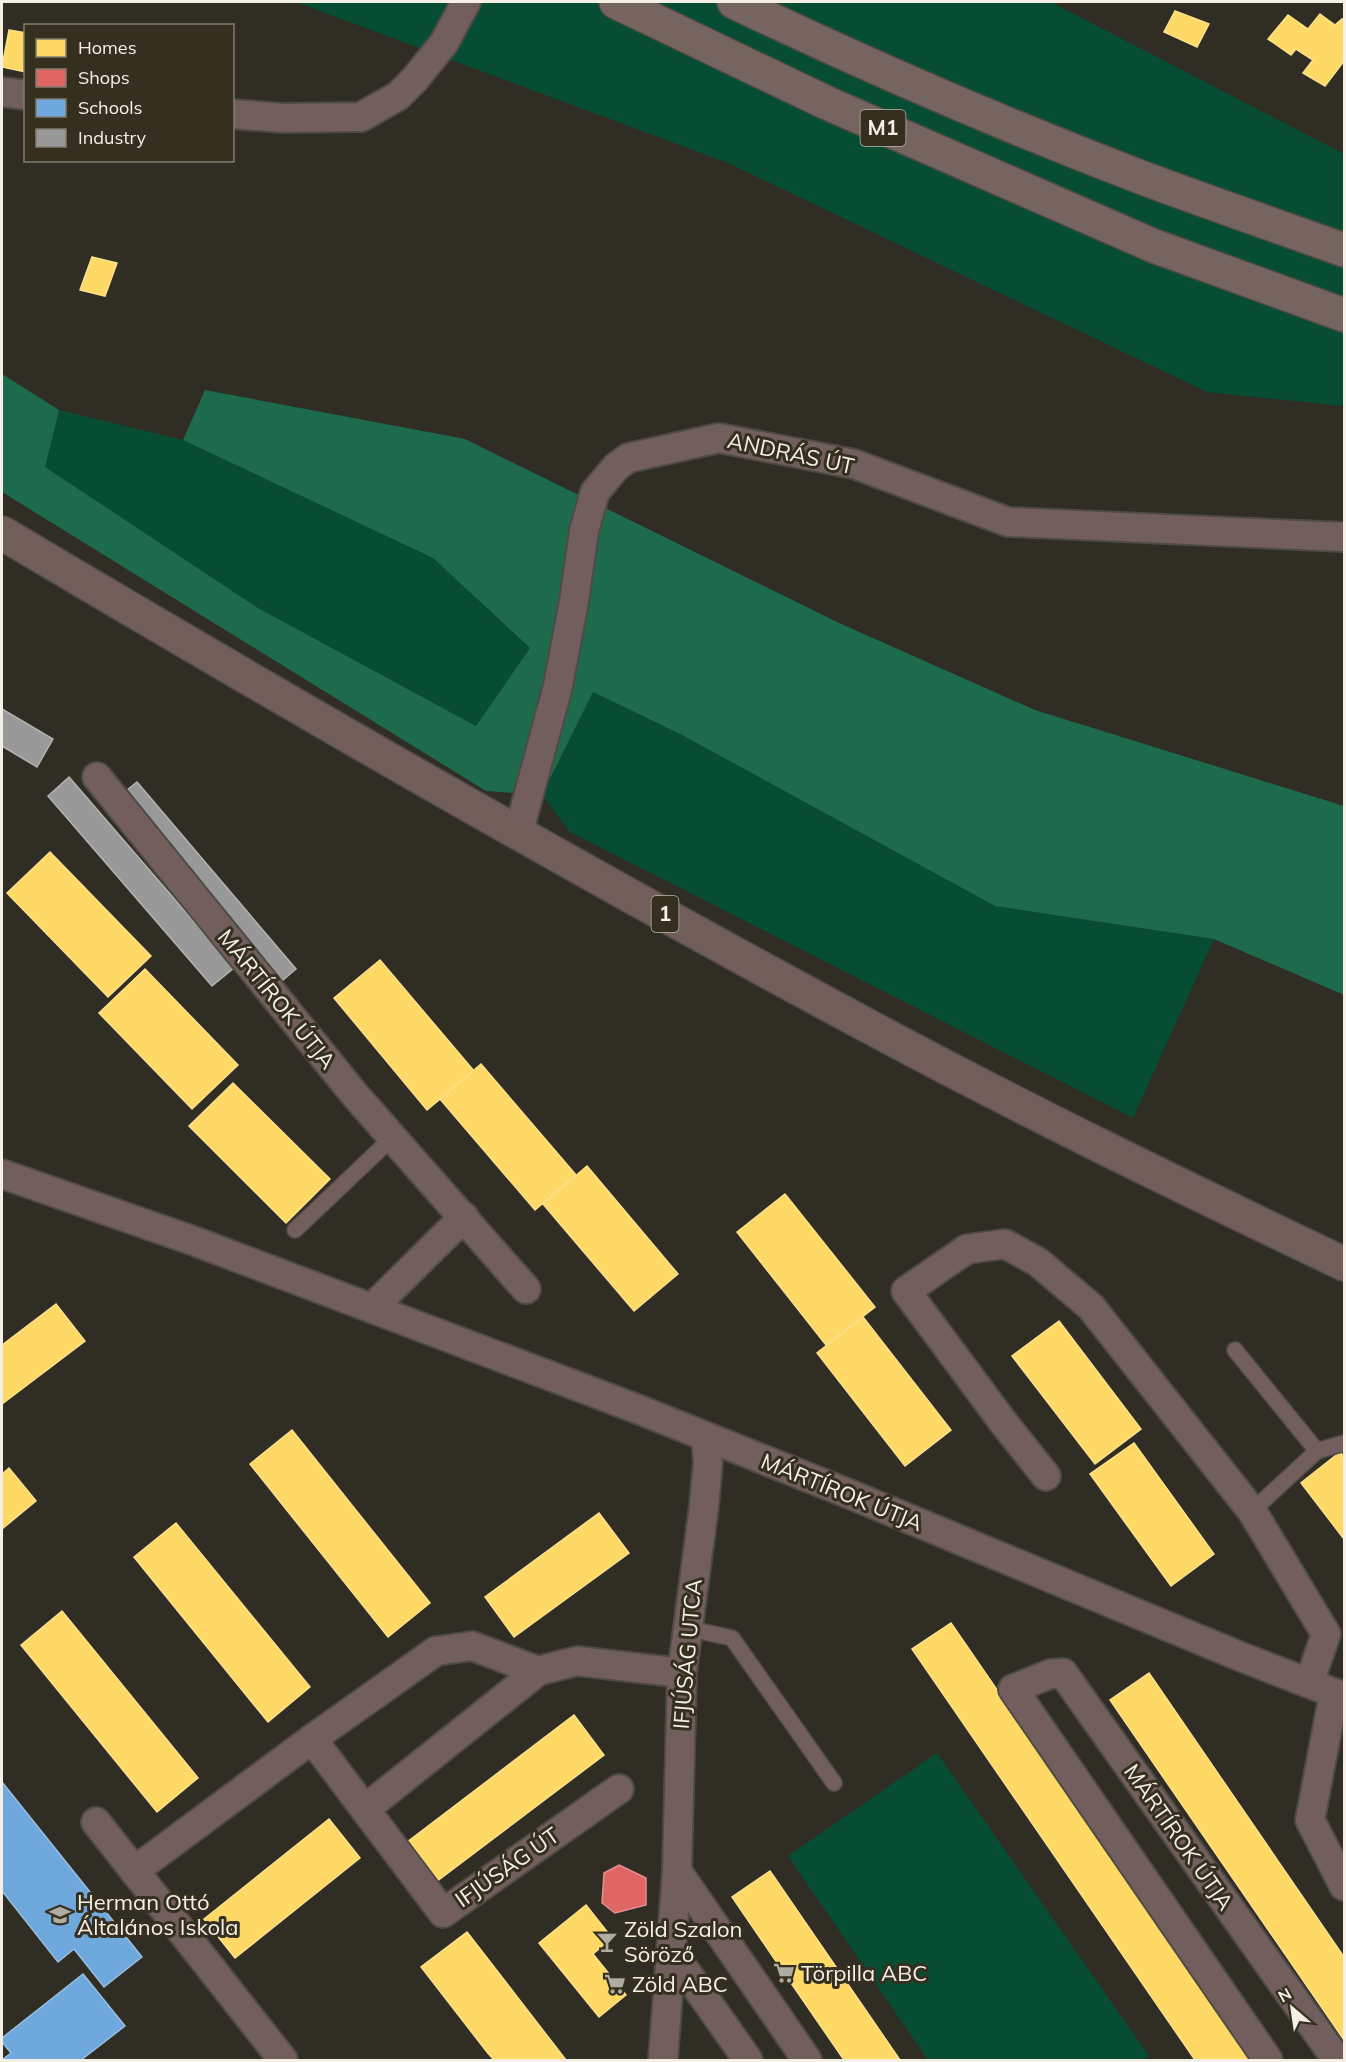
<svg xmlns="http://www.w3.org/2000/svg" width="1346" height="2062" font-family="Mulish,sans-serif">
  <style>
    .green { fill: #064d34 }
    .forest { fill: #1d6a4c }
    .homes { fill: #ffd966; stroke: #fce08c; stroke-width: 1.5 }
    .shops { fill: #e06666; stroke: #e68f8c; stroke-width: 1.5 }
    .schools { fill: #6fa8dc; stroke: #97bedf; stroke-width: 1.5 }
    .industry { fill: #999; stroke: #b4b3b0; stroke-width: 1.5 }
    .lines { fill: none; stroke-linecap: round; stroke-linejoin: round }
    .service-casing { stroke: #4f4b44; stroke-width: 18 }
    .minor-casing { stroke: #4f4b44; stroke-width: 32 }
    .primary-casing { stroke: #4f4b44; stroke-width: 36 }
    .motorway-casing { stroke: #4f4b44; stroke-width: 36 }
    .service { stroke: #725f5d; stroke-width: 15 }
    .minor { stroke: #725f5d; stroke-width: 28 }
    .primary { stroke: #715e5b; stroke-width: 33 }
    .motorway { stroke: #766460; stroke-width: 33 }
    .labels { text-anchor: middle; stroke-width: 6; stroke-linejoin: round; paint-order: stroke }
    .shield { fill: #352f1f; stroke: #bbb6aa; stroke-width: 1.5 }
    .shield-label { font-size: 21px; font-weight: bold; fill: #f4f0e6 }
    .street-label { font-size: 22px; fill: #f4f0e6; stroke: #352f1f }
    .poi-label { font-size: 22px; fill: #f4f0e6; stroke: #352f1f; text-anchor: start }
  </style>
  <rect width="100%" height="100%" fill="#302d24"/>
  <!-- green -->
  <g class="green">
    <polygon points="296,2 1051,2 1344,154 1344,406 1207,392 728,163"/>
    <polygon points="59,410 183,440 433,558 530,648 476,726 258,608 44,467"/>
    <polygon points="593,692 682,735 995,906 1214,939 1133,1118 570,832 542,795"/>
    <polygon points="937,1753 1149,2056 1142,2060 928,2060 788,1856"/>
  </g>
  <!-- forest -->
  <polygon class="forest" points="2,374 59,410 45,467 258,608 476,726 530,648 433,558 183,440 205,390 465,439 837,622 1035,710 1344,806 1344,995 1214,939 995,906 682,735 593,692 542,795 486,791 2,492"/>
  <!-- homes -->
  <g class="homes">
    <polygon points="1175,11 1209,24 1197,47 1164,32"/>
    <polygon points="1320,14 1335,25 1342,19 1344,20 1344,61 1325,86 1303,73 1313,60 1296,49 1291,55 1268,39 1288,15 1308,29"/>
    <polygon points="9,30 26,33 26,72 2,67"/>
    <polygon points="92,257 117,263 105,296 80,290"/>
    <polygon points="50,852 151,956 108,997 7,893"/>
    <polygon points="380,960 474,1071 427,1110 334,998"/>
    <polygon points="145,969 238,1065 192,1109 99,1013"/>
    <polygon points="481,1064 576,1175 535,1210 440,1099"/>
    <polygon points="233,1083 330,1179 286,1223 189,1126"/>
    <polygon points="587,1166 678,1274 634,1311 543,1204"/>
    <polygon points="785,1194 875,1307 826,1345 737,1232"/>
    <polygon points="56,1304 85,1341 2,1404 2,1345"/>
    <polygon points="863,1317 951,1430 905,1466 817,1353"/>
    <polygon points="1059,1321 1141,1429 1095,1464 1012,1356"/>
    <polygon points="292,1430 430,1603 388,1637 250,1464"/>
    <polygon points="1134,1443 1214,1554 1171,1586 1090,1474"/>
    <polygon points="1340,1452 1344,1457 1344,1539 1301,1483"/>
    <polygon points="9,1468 36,1501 2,1529 2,1474"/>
    <polygon points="599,1513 629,1553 514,1637 485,1597"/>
    <polygon points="176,1523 310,1687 268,1722 134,1557"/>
    <polygon points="62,1611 198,1778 157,1812 21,1645"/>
    <polygon points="951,1623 1252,2060 1195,2060 912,1649"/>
    <polygon points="1149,1673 1344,1957 1344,2040 1110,1700"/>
    <polygon points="574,1715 604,1755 436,1882 406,1843"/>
    <polygon points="329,1819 360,1858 235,1958 204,1919"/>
    <polygon points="770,1871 900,2060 844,2060 769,1951 732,1897"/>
    <polygon points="586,1905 612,1938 593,1954 626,1995 599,2017 539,1943"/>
    <polygon points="467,1932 566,2060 494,2060 487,2052 421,1967"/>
  </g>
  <!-- shops -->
  <polygon class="shops" points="619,1865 646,1878 646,1905 615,1913 602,1903 604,1873"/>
  <!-- schools -->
  <g class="schools">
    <polygon points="2,1782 142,1957 104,1987 74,1949 58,1962 2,1891"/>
    <polygon points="83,1974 125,2026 81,2060 2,2060 11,2053 2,2042 2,2038"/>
  </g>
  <!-- industry -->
  <g class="industry">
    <polygon points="2,709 53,739 37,767 2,746"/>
    <polygon points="69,777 234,968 212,986 48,796"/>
    <polygon points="137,782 296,969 276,986 117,798"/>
  </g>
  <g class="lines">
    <defs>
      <g id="service">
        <polyline points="295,1230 393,1137"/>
        <polyline points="1235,1350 1317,1451"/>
        <polyline points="1252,1511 1317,1451 1344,1443"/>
        <polyline points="686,1628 732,1638 834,1783"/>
      </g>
      <g id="minor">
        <polyline points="2,92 26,95"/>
        <polyline points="232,114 283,118 361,117 398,96 415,79 444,43 466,2"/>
        <polyline points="97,777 355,1095 526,1289"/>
        <polyline points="518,834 558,686 574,601 584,531 595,492 616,467 628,458 719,438 854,464 1008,522 1344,537"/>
        <polyline points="2,1174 194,1241 640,1410 847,1493 1239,1656 1344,1697"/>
        <polyline points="372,1308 464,1217"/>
        <polyline points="1046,1476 1003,1422 906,1291 967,1249 1005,1244 1038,1262 1091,1307 1252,1511 1326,1634 1309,1683"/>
        <polyline points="1334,1693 1310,1820 1344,1886"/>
        <polyline points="312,1739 443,1913 619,1789"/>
        <polyline points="365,1809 538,1671 577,1661 682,1673"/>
        <polyline points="96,1822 283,2060"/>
        <polyline points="134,1871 312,1739 436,1651 472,1646 538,1671"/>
        <polyline points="677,1871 807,2060"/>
        <polyline points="672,1952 748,2060"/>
        <polyline points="663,2060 677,1871 682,1673 704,1506 708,1462 706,1438"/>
        <polyline points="1268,2060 1013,1689 1050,1674 1063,1673 1337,2060"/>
      </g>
      <path id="primary" d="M2 533C288 703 577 870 870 1027 1026 1111 1185 1188 1344 1264"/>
      <g id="motorway">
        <polyline points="616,2 827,103 1154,246 1344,315"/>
        <path d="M734 2C868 66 1004 125 1143 178 1210 203 1277 226 1344 250"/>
      </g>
    </defs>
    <!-- service casing -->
    <use href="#service" class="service-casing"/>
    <!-- minor casing -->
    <use href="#minor" class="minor-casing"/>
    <!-- primary casing -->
    <use href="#primary" class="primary-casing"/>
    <!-- motorway casing -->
    <use href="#motorway" class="motorway-casing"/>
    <!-- service -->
    <use href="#service" class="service"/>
    <!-- minor -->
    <use href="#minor" class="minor"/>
    <!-- primary -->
    <use href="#primary" class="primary"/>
    <!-- motorway -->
    <use href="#motorway" class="motorway"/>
  </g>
  <!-- icons -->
  <defs>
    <symbol id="school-bare" viewBox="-9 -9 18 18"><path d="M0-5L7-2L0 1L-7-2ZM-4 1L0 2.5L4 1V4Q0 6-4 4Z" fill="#afaca2" stroke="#352f1f" stroke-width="2.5" paint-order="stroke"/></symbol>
    <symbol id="bar-bare" viewBox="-9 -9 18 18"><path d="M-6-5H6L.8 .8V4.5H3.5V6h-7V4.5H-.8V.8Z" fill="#afaca2" stroke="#352f1f" stroke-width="2.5" paint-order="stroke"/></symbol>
    <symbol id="supermarket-bare" viewBox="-9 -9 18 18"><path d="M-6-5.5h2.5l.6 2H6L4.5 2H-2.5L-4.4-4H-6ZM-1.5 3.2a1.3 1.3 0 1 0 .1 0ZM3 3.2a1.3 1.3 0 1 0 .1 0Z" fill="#afaca2" stroke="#352f1f" stroke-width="2.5" paint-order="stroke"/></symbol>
  </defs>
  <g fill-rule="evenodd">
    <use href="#school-bare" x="45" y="1900" width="30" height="30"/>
    <use href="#bar-bare" x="592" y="1927" width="30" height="30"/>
    <use href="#supermarket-bare" x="769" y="1958" width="30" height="30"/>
    <use href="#supermarket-bare" x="600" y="1969" width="30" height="30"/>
  </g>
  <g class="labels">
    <!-- shield labels -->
    <g class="shield">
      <rect x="860.5" y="110" width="45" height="36" rx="4.5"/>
      <rect x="651.5" y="896" width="27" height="36" rx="4.5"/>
    </g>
    <g class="shield-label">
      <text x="883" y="135">M1</text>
      <text x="665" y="921">1</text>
    </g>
    <!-- street labels -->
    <g class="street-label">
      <text transform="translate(791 453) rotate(12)" y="8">ANDRÁS ÚT</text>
      <text transform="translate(277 999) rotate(51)" y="8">MÁRTÍROK ÚTJA</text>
      <text transform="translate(842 1492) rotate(22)" y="8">MÁRTÍROK ÚTJA</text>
      <text transform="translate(687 1654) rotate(-85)" y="8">IFJÚSÁG UTCA</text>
      <text transform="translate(1179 1837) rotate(55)" y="8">MÁRTÍROK ÚTJA</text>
      <text transform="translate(507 1867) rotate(-35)" y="8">IFJÚSÁG ÚT</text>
    </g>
    <!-- poi labels -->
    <g class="poi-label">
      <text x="77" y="1910">Herman Ottó<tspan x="77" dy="25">Általános Iskola</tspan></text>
      <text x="624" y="1937">Zöld Szalon<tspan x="624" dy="25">Söröző</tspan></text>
      <text x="801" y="1981">Törpilla ABC</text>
      <text x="632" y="1992">Zöld ABC</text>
    </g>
  </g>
  <!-- border -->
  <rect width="1346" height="2062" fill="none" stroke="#f4f0e6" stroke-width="6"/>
  <!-- legend -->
  <rect x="24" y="24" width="210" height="138" fill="#352f1f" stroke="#817c6f" stroke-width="1.5"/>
  <rect x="36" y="39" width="30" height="18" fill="#ffd966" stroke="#817c6f" stroke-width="1.5"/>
  <text x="78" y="54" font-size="18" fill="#f4f0e6">Homes</text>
  <rect x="36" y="69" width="30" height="18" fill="#e06666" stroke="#817c6f" stroke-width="1.5"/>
  <text x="78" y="84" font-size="18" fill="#f4f0e6">Shops</text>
  <rect x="36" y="99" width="30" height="18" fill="#6fa8dc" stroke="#817c6f" stroke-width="1.5"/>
  <text x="78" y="114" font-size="18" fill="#f4f0e6">Schools</text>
  <rect x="36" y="129" width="30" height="18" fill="#999999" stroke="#817c6f" stroke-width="1.5"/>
  <text x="78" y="144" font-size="18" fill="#f4f0e6">Industry</text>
  <!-- north arrow -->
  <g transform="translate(1292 2008) rotate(331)" stroke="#352f1f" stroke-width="4.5" paint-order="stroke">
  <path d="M0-4.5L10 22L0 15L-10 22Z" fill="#f4f0e6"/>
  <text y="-9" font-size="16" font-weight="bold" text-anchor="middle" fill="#f4f0e6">N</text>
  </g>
</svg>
